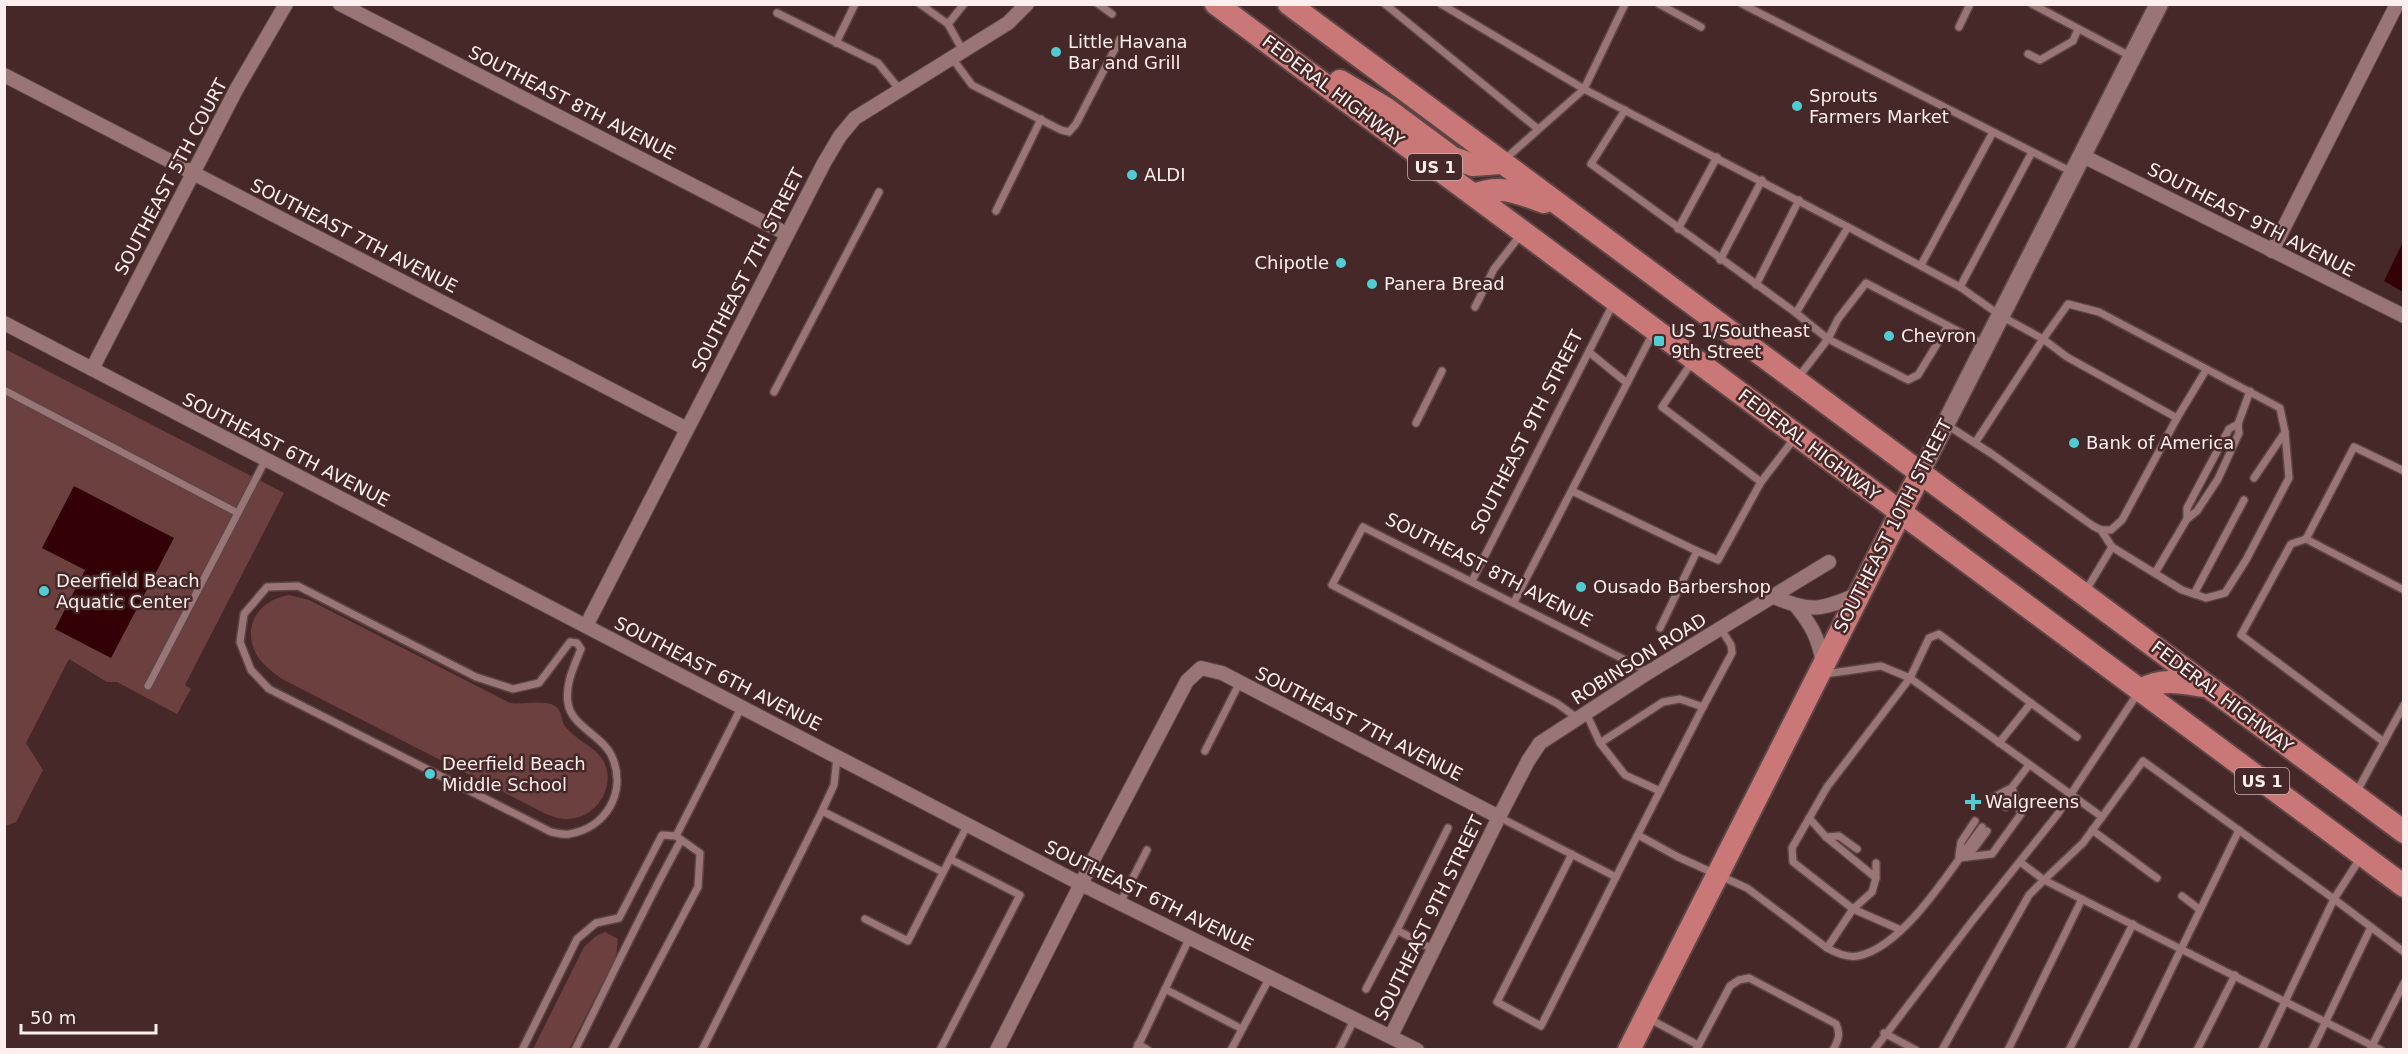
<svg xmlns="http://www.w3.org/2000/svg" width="2408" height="1054" font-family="'DejaVu Sans',sans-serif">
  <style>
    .green { fill: #6c403f }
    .water { fill: #330005 }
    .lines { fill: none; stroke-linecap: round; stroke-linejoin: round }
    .service-casing { stroke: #5d4545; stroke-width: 10 }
    .minor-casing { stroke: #5d4545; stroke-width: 16 }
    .tertiary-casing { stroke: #5d4545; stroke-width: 21 }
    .primary-casing { stroke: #5d4545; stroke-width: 26 }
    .service { stroke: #997675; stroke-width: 7 }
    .minor { stroke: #997675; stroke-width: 14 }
    .tertiary { stroke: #997675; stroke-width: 18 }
    .primary { stroke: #c97777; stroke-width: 22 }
    .poi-dot { fill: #51ccd3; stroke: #452827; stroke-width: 2 }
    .labels { text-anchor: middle; stroke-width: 5; stroke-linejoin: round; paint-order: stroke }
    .shield { fill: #452827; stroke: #c6b3b2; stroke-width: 1.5 }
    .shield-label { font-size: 16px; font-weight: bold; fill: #feeeed }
    .poi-label { font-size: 18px; fill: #feeeed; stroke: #452827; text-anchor: start }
    .street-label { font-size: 18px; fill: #feeeed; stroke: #452827 }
  </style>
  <rect width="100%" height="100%" fill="#452827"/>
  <!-- green -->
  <g class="green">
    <polygon points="5,349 284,493 185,685 191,689 177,714 117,682 107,682 69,659 26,743 43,770 16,822 5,826"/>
    <path d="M289 595 309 600 510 703C523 705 544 699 555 706 563 711 560 720 565 726 575 740 593 745 603 760 616 783 600 813 575 818 564 821 554 817 544 813L282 679C273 672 264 666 258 657 240 628 258 600 289 595Z"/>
    <polygon points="605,932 618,939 616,957 569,1049 533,1049 584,947 596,936"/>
  </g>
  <!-- water -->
  <g class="water">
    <polygon points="2403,242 2403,292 2384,281"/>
    <polygon points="74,486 174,538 111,658 55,629 85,570 42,548"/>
  </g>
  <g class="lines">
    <defs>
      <g id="service">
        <polyline points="920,4 948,24 964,4"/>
        <polyline points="1098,4 1112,14"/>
        <polyline points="1385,4 1538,129"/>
        <polyline points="1441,4 1584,89 1625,4"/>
        <polyline points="1659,4 1701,27"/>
        <polyline points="1742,4 2072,172"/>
        <polyline points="2032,4 2130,56"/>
        <polyline points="777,13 878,63 900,90"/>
        <polyline points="948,24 963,51"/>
        <polyline points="1959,27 1970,4"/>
        <polyline points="836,43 855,4"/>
        <polyline points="2028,54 2040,60 2073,41 2078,29"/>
        <polyline points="952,58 972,85 1061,130 1069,132 1076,124 1120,39"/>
        <polyline points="1625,110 1591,164 1796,313"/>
        <polyline points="1504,160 1584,89 1848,227 1796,313 1828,339 1797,379"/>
        <polyline points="996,211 1041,119"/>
        <polyline points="1848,227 1960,287"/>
        <polyline points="1678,229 1717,157"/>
        <polyline points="1720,260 1762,180"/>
        <polyline points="1921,265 1993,132"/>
        <polyline points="1756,285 1799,200"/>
        <polyline points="1475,307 1494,269 1522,233"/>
        <polyline points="1948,326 1918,375 1908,380 1828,339 1838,319 1866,283 1983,344"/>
        <polyline points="1589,352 1627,383"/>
        <polyline points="1692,362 1662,407 1761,482 1718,560 1697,551"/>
        <polyline points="4,390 238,513 148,686"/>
        <polyline points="774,392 879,192"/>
        <polyline points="2177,418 2206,370"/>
        <polyline points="1416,423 1442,371"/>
        <polyline points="1947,425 1992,454 2093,526 2101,530 2111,530 2122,520 2177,418 2067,357 2043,339 2001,316 1960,287 2032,152"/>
        <polyline points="1975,443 2043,339 2068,304 2099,312 2280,408 2285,432 2289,478 2246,560 2225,593 2206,598 2182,590 2112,547"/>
        <polyline points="2254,478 2285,432"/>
        <polyline points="1761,482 1794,439"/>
        <polyline points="1572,491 1697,551 1660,628"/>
        <polyline points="238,513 266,459"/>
        <polyline points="2187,519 2197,511 2218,479 2239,433 2238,424"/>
        <polyline points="2306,539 2404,590"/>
        <polyline points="2155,573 2187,519 2187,508 2229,429 2238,424 2250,391"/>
        <polyline points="1472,581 1614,302"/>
        <path d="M298 586 476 677 513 689 539 683 570 642 577 643 581 649C574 666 565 684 568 703 571 727 605 736 613 759 626 793 606 828 569 834 564 835 556 833 551 832L269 689 251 670 240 642 244 614 267 587Z"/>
        <polyline points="2085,592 2112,547 2101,530"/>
        <polyline points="2194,594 2244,500"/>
        <polyline points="1514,602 1653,333"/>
        <polyline points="1825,674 1881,666 1910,678 2102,817"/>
        <polyline points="1703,707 1732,653 1731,645 1721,629"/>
        <polyline points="1586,713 1600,743 1625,775 1660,791"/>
        <polyline points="1577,718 1558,704 1332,585 1363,527 1649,672"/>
        <polyline points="2384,742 2241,635 2291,544 2306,539 2354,447 2404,471"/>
        <polyline points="1600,743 1663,702 1680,699 1703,707 1616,877"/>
        <polyline points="1999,743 2031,703 2077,737"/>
        <polyline points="1205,751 1240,682"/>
        <polyline points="2356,793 2404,705"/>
        <polyline points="1992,798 2009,789"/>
        <polyline points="2000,803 2029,765"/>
        <polyline points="2006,807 2010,793"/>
        <polyline points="822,811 834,785 837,757"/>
        <polyline points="1499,817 1616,877 1541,1026 1497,1002 1572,854"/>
        <polyline points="1809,818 1826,837 1876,878 1872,892 1853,909 1827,948"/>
        <polyline points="2092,830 2157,878"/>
        <path d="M1638 835 1678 857 1747 888 1827 948C1836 953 1847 958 1858 956 1905 947 1954 864 1982 827"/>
        <polyline points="676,836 742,706"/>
        <polyline points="1826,837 1839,836 1857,849"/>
        <polyline points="1959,855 1961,842 1975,821"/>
        <polyline points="1963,855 1973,850 1987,831"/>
        <polyline points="1959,858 1992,854 2021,814 2012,788"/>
        <polyline points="950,859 968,824"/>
        <polyline points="2020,862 2044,880 2083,843 2143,761 2334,899 2404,952"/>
        <polyline points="1876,863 1876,878"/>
        <polyline points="2182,896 2199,909"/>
        <polyline points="1120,903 1147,850"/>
        <polyline points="865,919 908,941 950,859 1020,895 940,1050"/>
        <polyline points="1397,930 1448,828"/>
        <polyline points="1901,930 1853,909 1793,862 1792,848 1827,787 1910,678 1929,638 1939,634 2031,703"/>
        <polyline points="1165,989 1242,1029"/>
        <polyline points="1366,989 1397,930 1434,950"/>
        <polyline points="1648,1018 1698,1045"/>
        <polyline points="1884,1033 1916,1050"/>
        <polyline points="1138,1044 1148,1050"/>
        <polyline points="522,1050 577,939 596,923 619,918 662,835 676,836 700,853 698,887 612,1050"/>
        <path d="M575 1050C610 980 643 909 681 840"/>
        <polyline points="702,1050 822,811 943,872"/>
        <polyline points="1136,1050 1190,937"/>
        <polyline points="1231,1050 1270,977"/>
        <polyline points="1339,1050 1355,1018"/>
        <path d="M1696 1050 1730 986 1739 980 1749 978 1836 1024C1841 1034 1838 1041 1833 1050"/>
        <polyline points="1874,1050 1973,920 2057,815 2138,693"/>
        <polyline points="1942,1050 2029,895 2044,880 2381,1050"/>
        <polyline points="2008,1050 2082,899"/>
        <polyline points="2069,1050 2133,924"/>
        <polyline points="2132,1050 2239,830"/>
        <polyline points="2197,1050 2235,975"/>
        <polyline points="2262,1050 2334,899 2361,857"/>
        <polyline points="2312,1050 2371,927"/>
        <polyline points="2370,1050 2404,983"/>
      </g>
      <g id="minor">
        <polyline points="340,4 787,234"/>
        <polyline points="4,75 687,429"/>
        <polyline points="2083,156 2404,316"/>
        <polyline points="2272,251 2397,4"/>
        <polyline points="4,323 1081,884 1417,1050"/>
        <polyline points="92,369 236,90 286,4"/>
        <path d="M1774 597C1811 613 1822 610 1858 594"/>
        <path d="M1796 606C1812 626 1818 637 1823 663"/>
        <polyline points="586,626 824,163 840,136 855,118 1008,23 1027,4"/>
        <polyline points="1391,1036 1499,817 1528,761 1540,743 1649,672 1829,562"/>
        <polyline points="997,1050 1091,864 1187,681 1201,668 1222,673 1499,817"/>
      </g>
      <polyline id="tertiary" points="1920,474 2159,4"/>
      <g id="primary">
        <polyline points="1216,4 2404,886"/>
        <polyline points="1289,4 2404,832"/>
        <polyline points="1340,81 1387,109 1453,158 1473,165 1501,163"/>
        <path d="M1474 195C1501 184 1518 193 1544 202"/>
        <path d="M2140 690C2164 678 2178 682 2204 686"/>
        <polyline points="1629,1050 1920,474"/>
      </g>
    </defs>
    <!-- service casing -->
    <use href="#service" class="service-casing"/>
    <!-- minor casing -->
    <use href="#minor" class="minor-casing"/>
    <!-- tertiary casing -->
    <use href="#tertiary" class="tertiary-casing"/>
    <!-- primary casing -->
    <use href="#primary" class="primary-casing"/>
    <!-- service -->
    <use href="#service" class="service"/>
    <!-- minor -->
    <use href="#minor" class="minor"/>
    <!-- tertiary -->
    <use href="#tertiary" class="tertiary"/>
    <!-- primary -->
    <use href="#primary" class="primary"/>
  </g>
  <!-- markers -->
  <g class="poi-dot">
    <circle cx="1056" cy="52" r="6"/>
    <circle cx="1797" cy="106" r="6"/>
    <circle cx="1132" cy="175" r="6"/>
    <circle cx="1341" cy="263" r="6"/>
    <circle cx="1372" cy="284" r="6"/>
    <circle cx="1889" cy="336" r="6"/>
    <rect x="1653" y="335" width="12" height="12" rx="3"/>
    <circle cx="2074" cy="443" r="6"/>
    <circle cx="1581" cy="587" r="6"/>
    <circle cx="44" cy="591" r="6"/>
    <circle cx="430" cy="774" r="6"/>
    <path d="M1970 793h6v6h6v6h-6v6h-6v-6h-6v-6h6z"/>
  </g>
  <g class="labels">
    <!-- shield labels -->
    <g class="shield">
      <rect x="1408" y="154" width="54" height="26" rx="4.5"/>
      <rect x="2235" y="768" width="54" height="26" rx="4.5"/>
    </g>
    <g class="shield-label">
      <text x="1435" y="173">US 1</text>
      <text x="2262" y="787">US 1</text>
    </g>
    <!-- poi labels -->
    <g class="poi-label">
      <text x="1068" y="48">Little Havana<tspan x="1068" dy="21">Bar and Grill</tspan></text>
      <text x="1809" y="102">Sprouts<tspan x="1809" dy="21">Farmers Market</tspan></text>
      <text x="1144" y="181">ALDI</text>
      <text x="1329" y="269" text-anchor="end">Chipotle</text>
      <text x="1384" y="290">Panera Bread</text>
      <text x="1671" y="337">US 1/Southeast<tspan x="1671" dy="21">9th Street</tspan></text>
      <text x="1901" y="342">Chevron</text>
      <text x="2086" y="449">Bank of America</text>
      <text x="56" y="587">Deerfield Beach<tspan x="56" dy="21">Aquatic Center</tspan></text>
      <text x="1593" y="593">Ousado Barbershop</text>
      <text x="442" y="770">Deerfield Beach<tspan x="442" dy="21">Middle School</tspan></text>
      <text x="1985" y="808">Walgreens</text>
    </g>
    <!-- street labels -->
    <g class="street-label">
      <text transform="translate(1333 91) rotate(37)" y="6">FEDERAL HIGHWAY</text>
      <text transform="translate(572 103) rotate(27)" y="6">SOUTHEAST 8TH AVENUE</text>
      <text transform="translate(171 177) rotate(-62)" y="6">SOUTHEAST 5TH COURT</text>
      <text transform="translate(2251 220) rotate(27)" y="6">SOUTHEAST 9TH AVENUE</text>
      <text transform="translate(354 236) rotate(27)" y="6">SOUTHEAST 7TH AVENUE</text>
      <text transform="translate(748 270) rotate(-63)" y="6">SOUTHEAST 7TH STREET</text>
      <text transform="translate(1527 432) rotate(-63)" y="6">SOUTHEAST 9TH STREET</text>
      <text transform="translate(1809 445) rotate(37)" y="6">FEDERAL HIGHWAY</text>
      <text transform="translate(286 450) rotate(27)" y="6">SOUTHEAST 6TH AVENUE</text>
      <text transform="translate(1893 526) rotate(-63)" y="6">SOUTHEAST 10TH STREET</text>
      <text transform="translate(1489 570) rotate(27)" y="6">SOUTHEAST 8TH AVENUE</text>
      <text transform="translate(1639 659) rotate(-32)" y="6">ROBINSON ROAD</text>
      <text transform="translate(718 674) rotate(27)" y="6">SOUTHEAST 6TH AVENUE</text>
      <text transform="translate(2222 697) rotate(37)" y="6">FEDERAL HIGHWAY</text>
      <text transform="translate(1359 724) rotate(27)" y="6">SOUTHEAST 7TH AVENUE</text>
      <text transform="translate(1149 896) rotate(26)" y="6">SOUTHEAST 6TH AVENUE</text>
      <text transform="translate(1429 918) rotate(-64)" y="6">SOUTHEAST 9TH STREET</text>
    </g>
  </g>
  <!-- border -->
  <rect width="2408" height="1054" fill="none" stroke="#feeeed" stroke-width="12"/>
  <!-- scale -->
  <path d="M21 1024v9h135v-9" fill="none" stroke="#feeeed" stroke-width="3"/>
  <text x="30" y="1024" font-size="18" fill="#feeeed" stroke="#452827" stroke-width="4.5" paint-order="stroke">50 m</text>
</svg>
